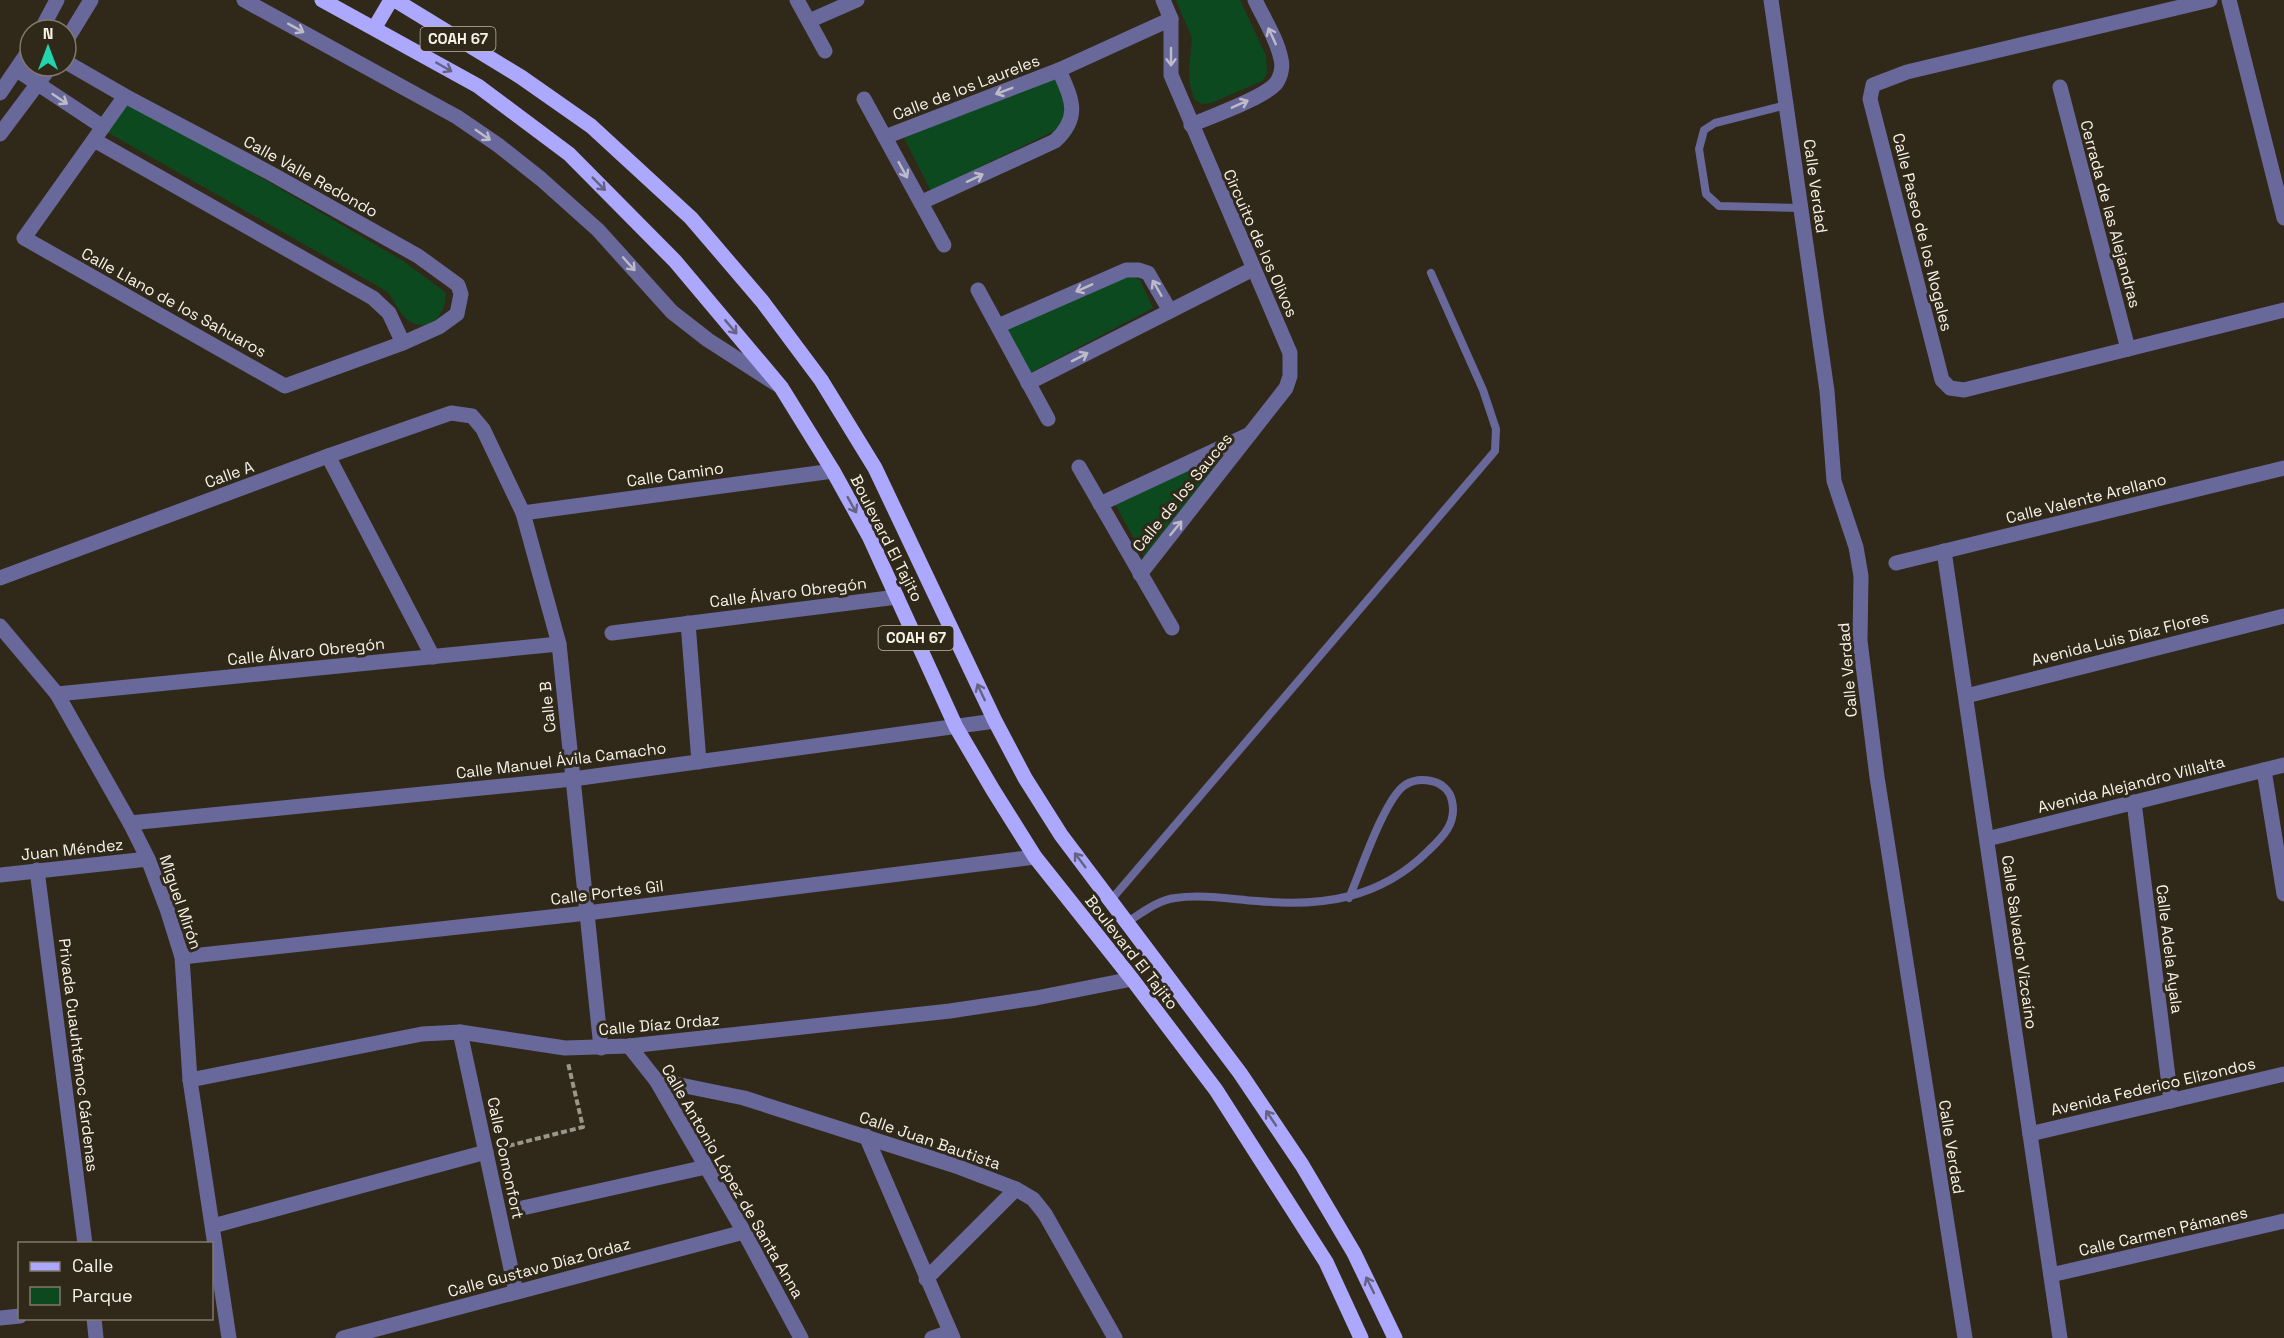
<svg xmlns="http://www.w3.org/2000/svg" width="2284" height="1338" font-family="'Space Grotesk',sans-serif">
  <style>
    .green { fill: #0d491f }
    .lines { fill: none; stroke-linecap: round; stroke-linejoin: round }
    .path { stroke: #9c968a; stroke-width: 4; stroke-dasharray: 6 3; stroke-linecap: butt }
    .lane { stroke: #69689b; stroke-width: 8 }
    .street { stroke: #69689b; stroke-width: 15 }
    .primary { stroke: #aba8fd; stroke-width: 15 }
    .oneway { stroke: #bebbc9 }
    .oneway2 { stroke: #676280 }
    .labels { text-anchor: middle; stroke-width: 6; stroke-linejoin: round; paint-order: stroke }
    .shield { fill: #30291a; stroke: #bbb6aa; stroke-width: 1.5 }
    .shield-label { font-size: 15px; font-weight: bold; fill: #f7f2e8 }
    .street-label { font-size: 16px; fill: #f7f2e8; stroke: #30291a }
  </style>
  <rect width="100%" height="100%" fill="#30291a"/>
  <!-- green -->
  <g class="green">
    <polygon points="1176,0 1240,0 1266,56 1267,74 1262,81 1211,103 1202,104 1194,99 1190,85 1189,70 1192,38"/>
    <path d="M1057 77C1066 100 1072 110 1054 131L931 191 904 138Z"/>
    <path d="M131 101 403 261 445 292C448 311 432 333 411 322 402 318 394 301 388 292L107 132Z"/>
    <polygon points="1133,277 1140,280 1153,308 1030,373 1006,329 1125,278"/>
    <polygon points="1232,447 1146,560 1114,502"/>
  </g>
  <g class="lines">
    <!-- path -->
    <polyline class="path" points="500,1148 583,1127 568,1063"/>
    <!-- lane -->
    <g class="lane">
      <polyline points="1786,105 1715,123 1704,130 1699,149 1706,194 1719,206 1801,208"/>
      <polyline points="1111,900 1495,451 1496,429 1483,390 1431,273"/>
      <path d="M1127 922C1142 913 1158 900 1175 898 1202 894 1230 899 1257 901 1322 907 1380 899 1428 851 1443 837 1457 823 1452 801 1450 790 1441 783 1431 781 1421 779 1413 780 1405 785 1384 799 1360 873 1349 898"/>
    </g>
    <!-- street -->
    <g class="street">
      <polyline points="244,0 457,117 498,145 541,179 598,230 672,312 708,340 778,385"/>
      <polyline points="797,0 825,51"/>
      <polyline points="1771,0 1827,391 1834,481 1856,547 1861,576 1860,641 1877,777 1965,1338"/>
      <polyline points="2210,0 1907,72 1873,85 1870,99 1942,380 1950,388 1964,390 2284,310"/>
      <polyline points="2229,0 2284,218"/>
      <polyline points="809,21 857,0"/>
      <polyline points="41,30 57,0"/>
      <polyline points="66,41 91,0"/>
      <polyline points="66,62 125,96 270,173 418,256 458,285 461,294 457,314 439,327 403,343 285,386 24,238 125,96"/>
      <polyline points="17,70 103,127"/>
      <polyline points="2060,87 2128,349"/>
      <polyline points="0,93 30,49"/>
      <polyline points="864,99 944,245"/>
      <path d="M1191 125C1210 117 1267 97 1277 82 1281 75 1283 67 1281 59 1277 39 1264 19 1255 0"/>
      <polyline points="0,134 51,66"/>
      <polyline points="885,137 1059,70 1171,19"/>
      <polyline points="94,140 373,298 389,313 403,343"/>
      <path d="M922 202 1055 141C1082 116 1071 98 1059 70"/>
      <polyline points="978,290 1048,419"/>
      <polyline points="998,326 1126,270 1139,270 1148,273 1170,311"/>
      <polyline points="1028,383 1253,269"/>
      <polyline points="328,456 433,657"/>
      <polyline points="1079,467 1172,628"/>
      <polyline points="1100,504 1250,434"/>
      <polyline points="523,513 833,471"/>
      <polyline points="1944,551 2060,1338"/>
      <polyline points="1896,563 2284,468"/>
      <polyline points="1140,574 1286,388 1290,376 1290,353 1171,75 1171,19 1163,0"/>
      <polyline points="0,578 328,456 451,413 472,416 483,429 523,513 559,644 601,1048"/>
      <polyline points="688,623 699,762"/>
      <polyline points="0,626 57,694 130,823 148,859 167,909 182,957 190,1080 229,1338"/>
      <polyline points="612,633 897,597"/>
      <polyline points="57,694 559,644"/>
      <polyline points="1966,696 2284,616"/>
      <polyline points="2264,770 2284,894"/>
      <polyline points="2134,802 2171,1101"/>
      <polyline points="130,823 573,779 995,721"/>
      <polyline points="1987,839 2284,765"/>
      <polyline points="37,870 85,1244"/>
      <polyline points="0,875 148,859"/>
      <polyline points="182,957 587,913 1035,857"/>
      <polyline points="460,1032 516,1292"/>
      <polyline points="629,1046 656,1080 744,1232 801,1338"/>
      <polyline points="190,1080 422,1034 460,1032 565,1048 629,1046 950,1011 1036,998 1132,979"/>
      <polyline points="656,1080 744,1098 956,1166 1016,1189 1033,1199 1045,1214 1115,1338"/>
      <polyline points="2030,1134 2284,1074"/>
      <polyline points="866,1136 953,1338"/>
      <polyline points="518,1209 706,1167"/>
      <polyline points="213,1226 486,1152"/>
      <polyline points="2051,1275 2284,1221"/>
      <polyline points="926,1279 1016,1189"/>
      <polyline points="0,1318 20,1316"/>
      <polyline points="94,1318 96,1338"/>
      <polyline points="343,1338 744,1232"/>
      <polyline points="932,1338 950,1332"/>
    </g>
    <!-- primary -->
    <g class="primary">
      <polyline points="322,0 478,86 569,154 675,261 781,387 833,471 869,536 956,727 993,790 1035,857 1132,979 1216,1090 1326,1262 1361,1338"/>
      <polyline points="395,0 521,77 591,126 691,218 762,301 821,380 875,468 995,721 1025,778 1061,835 1240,1073 1302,1165 1354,1253 1395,1338"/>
      <polyline points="375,27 391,0"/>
    </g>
  </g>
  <!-- one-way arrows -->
  <defs><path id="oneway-shaft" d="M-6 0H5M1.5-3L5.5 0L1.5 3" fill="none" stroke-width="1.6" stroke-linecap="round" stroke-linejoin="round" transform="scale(1.5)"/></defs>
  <g class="oneway">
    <use href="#oneway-shaft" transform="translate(296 28) rotate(29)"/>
    <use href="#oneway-shaft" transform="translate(1272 36) rotate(-115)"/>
    <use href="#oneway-shaft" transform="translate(1171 57) rotate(90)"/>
    <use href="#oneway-shaft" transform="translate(1004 91) rotate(159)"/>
    <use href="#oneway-shaft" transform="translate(60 99) rotate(34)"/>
    <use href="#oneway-shaft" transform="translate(1240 104) rotate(-24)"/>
    <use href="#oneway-shaft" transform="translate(483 135) rotate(35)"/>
    <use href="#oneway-shaft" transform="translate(903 170) rotate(61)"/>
    <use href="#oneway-shaft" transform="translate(975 178) rotate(-25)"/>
    <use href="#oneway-shaft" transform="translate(629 264) rotate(48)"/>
    <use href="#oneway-shaft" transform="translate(1084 288) rotate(156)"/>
    <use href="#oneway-shaft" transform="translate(1157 288) rotate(-120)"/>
    <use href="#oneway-shaft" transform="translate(1080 357) rotate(-27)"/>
    <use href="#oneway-shaft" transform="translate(1176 528) rotate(-51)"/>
  </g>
  <g class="oneway2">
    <use href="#oneway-shaft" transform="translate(444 67) rotate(30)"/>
    <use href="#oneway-shaft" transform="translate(599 184) rotate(45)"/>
    <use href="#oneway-shaft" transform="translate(731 327) rotate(50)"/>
    <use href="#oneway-shaft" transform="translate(852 505) rotate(61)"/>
    <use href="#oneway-shaft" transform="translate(981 692) rotate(-115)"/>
    <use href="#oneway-shaft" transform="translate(1080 860) rotate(-127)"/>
    <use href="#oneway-shaft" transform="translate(1271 1118) rotate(-124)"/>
    <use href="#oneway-shaft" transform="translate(1370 1285) rotate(-116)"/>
  </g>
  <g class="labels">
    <!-- shield labels -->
    <g class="shield">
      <rect x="420.5" y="27" width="75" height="24" rx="4.5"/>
      <rect x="878.5" y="626" width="75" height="24" rx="4.5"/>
    </g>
    <g class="shield-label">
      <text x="458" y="44">COAH 67</text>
      <text x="916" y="643">COAH 67</text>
    </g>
    <!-- street labels -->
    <g class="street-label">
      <text transform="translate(966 87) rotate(-21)" y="6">Calle de los Laureles</text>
      <text transform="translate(311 176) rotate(29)" y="6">Calle Valle Redondo</text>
      <text transform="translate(1816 186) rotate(82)" y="6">Calle Verdad</text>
      <text transform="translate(2111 214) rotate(75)" y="6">Cerrada de las Alejandras</text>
      <text transform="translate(1923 232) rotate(76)" y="6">Calle Paseo de los Nogales</text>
      <text transform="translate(1261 243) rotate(66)" y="6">Circuito de los Olivos</text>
      <text transform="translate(174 302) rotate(29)" y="6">Calle Llano de los Sahuaros</text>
      <text transform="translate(229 474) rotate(-20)" y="6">Calle A</text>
      <text transform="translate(675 474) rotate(-8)" y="6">Calle Camino</text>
      <text transform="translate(1182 492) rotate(-51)" y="6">Calle de los Sauces</text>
      <text transform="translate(2086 498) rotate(-14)" y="6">Calle Valente Arellano</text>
      <text transform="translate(887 538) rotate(63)" y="6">Boulevard El Tajito</text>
      <text transform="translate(788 592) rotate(-7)" y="6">Calle Álvaro Obregón</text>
      <text transform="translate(2120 638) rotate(-14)" y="6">Avenida Luis Díaz Flores</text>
      <text transform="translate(306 651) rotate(-6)" y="6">Calle Álvaro Obregón</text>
      <text transform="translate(1847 670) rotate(-95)" y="6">Calle Verdad</text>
      <text transform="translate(547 707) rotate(-96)" y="6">Calle B</text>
      <text transform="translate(561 760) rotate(-7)" y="6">Calle Manuel Ávila Camacho</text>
      <text transform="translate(2131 784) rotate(-14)" y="6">Avenida Alejandro Villalta</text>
      <text transform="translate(72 849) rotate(-6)" y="6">Juan Méndez</text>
      <text transform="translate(607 892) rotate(-7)" y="6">Calle Portes Gil</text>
      <text transform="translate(181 902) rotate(71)" y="6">Miguel Mirón</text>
      <text transform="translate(2020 942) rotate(82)" y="6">Calle Salvador Vizcaíno</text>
      <text transform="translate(2170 949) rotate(83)" y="6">Calle Adela Ayala</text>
      <text transform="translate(1132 952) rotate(52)" y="6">Boulevard El Tajito</text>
      <text transform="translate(659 1024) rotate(-5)" y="6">Calle Díaz Ordaz</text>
      <text transform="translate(79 1055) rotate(83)" y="6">Privada Cuauhtémoc Cárdenas</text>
      <text transform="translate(2153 1086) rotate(-13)" y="6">Avenida Federico Elizondos</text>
      <text transform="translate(930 1140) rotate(19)" y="6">Calle Juan Bautista</text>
      <text transform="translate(1952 1147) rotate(81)" y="6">Calle Verdad</text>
      <text transform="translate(506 1158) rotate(78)" y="6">Calle Comonfort</text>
      <text transform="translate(733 1181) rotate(60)" y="6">Calle Antonio López de Santa Anna</text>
      <text transform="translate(2163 1231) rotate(-13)" y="6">Calle Carmen Pámanes</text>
      <text transform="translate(539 1267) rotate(-15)" y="6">Calle Gustavo Díaz Ordaz</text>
    </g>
  </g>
  <!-- legend -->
  <rect x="18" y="1242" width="195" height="78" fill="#30291a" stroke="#80796c" stroke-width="1.5"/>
  <rect x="30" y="1262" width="30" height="9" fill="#aba8fd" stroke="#80796c" stroke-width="1.5"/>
  <text x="72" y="1272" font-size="18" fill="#f7f2e8">Calle</text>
  <rect x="30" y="1287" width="30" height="18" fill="#0d491f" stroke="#80796c" stroke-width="1.5"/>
  <text x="72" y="1302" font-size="18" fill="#f7f2e8">Parque</text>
  <!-- north arrow -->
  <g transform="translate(48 48)"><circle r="28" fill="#30291a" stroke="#80796c" stroke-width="1.5"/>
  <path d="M0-4.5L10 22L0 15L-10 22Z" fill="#23d5af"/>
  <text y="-9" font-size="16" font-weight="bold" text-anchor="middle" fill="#f7f2e8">N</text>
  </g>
</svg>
